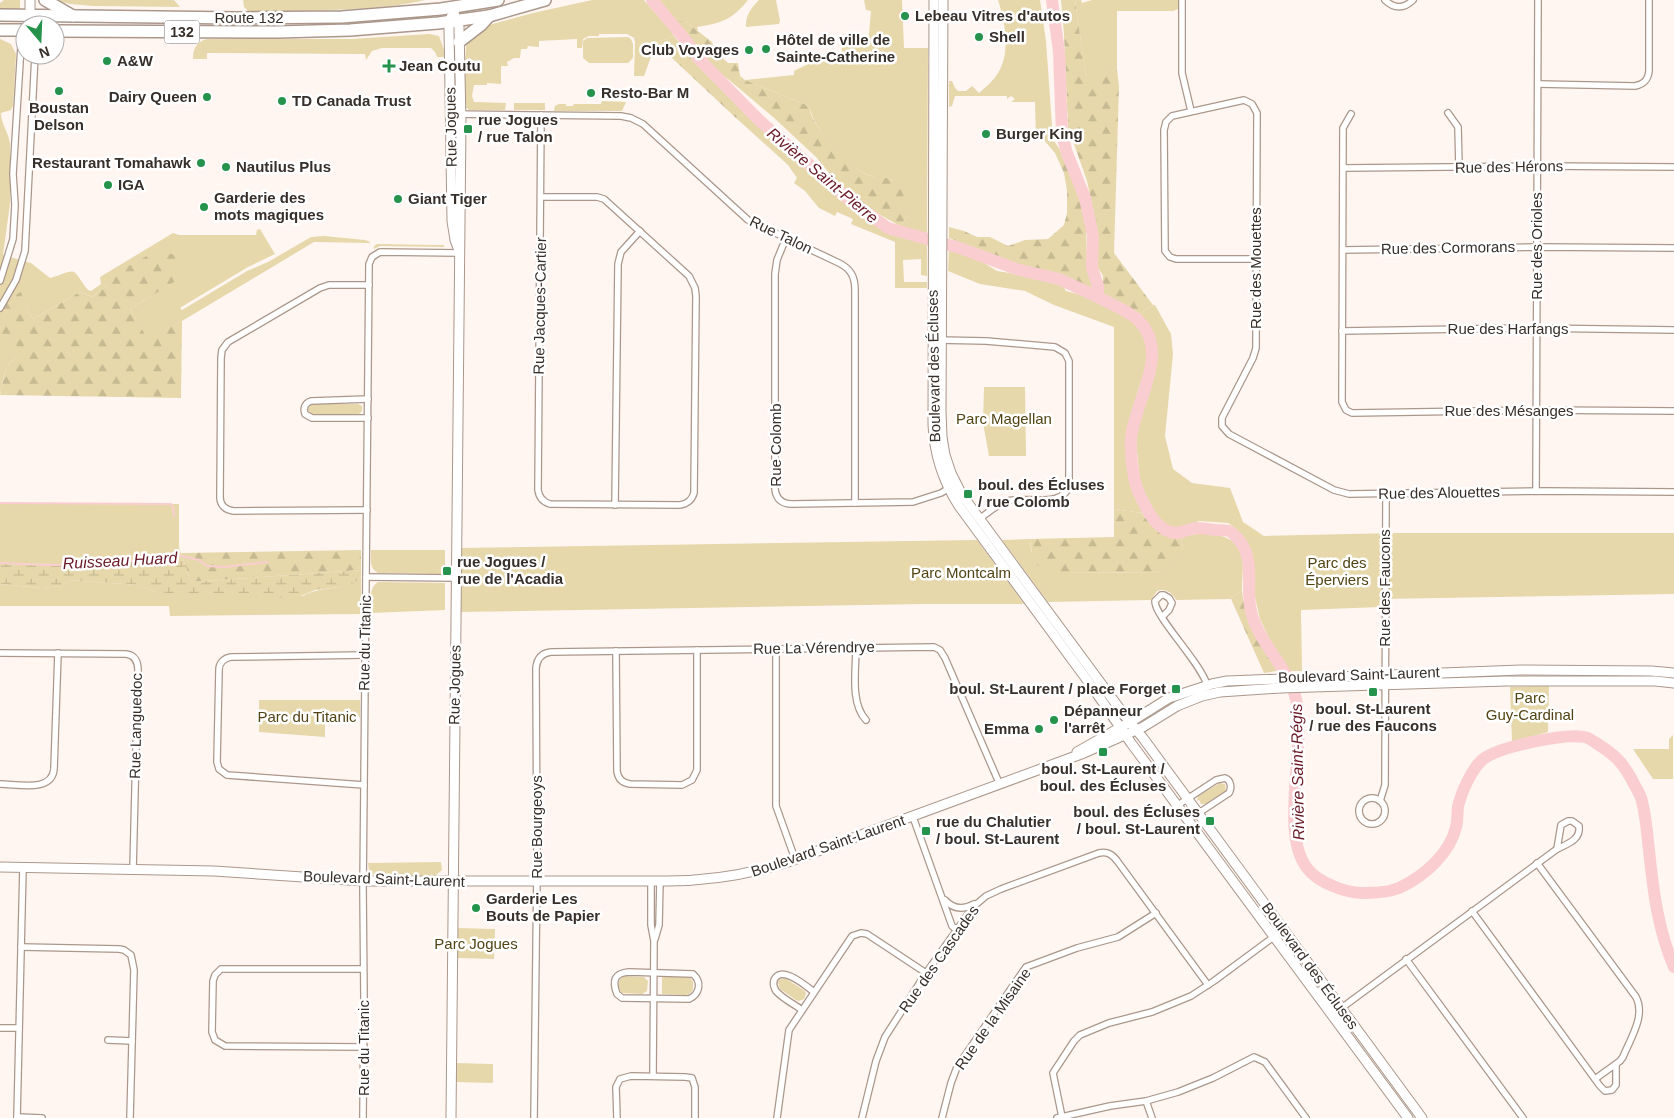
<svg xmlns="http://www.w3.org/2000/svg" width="1674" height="1118" font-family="Arial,sans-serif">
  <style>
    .green { fill: #e6d8ab }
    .forest { fill: url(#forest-firs) }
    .wetland { fill: url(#wetland-marsh) }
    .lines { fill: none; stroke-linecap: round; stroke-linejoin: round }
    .stream { stroke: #faced0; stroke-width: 2 }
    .river { stroke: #faced0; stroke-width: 12 }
    .street-casing { stroke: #ab978b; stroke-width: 8 }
    .secondary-casing { stroke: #ab978b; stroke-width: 11 }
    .highway-casing { stroke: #ab978b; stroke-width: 14 }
    .street { stroke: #fff; stroke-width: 5.5 }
    .secondary { stroke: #fff; stroke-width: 9 }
    .highway { stroke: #fff; stroke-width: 11 }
    .poi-dot { fill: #25934c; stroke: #fff; stroke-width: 2 }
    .labels { text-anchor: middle; stroke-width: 5; stroke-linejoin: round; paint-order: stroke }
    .shield { fill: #fff; stroke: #736d6a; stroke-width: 1 }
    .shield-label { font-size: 14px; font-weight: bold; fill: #372f2a }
    .poi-label { font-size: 15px; font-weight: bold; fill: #372f2a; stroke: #fff; text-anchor: start }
    .street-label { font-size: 15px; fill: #372f2a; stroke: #fff }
    .park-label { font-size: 15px; fill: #524414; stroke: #fff }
    .water-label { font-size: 16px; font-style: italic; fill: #691926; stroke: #fff }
  </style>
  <defs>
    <pattern id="forest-firs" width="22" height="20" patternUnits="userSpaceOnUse" patternTransform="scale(1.25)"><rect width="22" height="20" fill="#e6d8ab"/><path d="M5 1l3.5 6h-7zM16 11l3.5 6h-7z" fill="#c6ba93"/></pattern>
    <pattern id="wetland-marsh" width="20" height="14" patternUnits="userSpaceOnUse" patternTransform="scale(1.25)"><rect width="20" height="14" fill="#e6d8ab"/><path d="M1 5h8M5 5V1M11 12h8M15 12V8" fill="none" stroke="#c6ba93"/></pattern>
  </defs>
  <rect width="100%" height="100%" fill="#fff6f1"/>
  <!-- green -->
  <g class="green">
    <polygon points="4,0 20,0 20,9 0,10 0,3"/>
    <polygon points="55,0 174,0 180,7 94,6 70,4"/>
    <path d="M243 0H425C406 5 387 6 368 8 328 11 288 11 248 11L244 7Z"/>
    <polygon points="592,0 644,0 671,31 674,36 656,43 644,76 634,76 635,42 634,38 627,34 599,34 599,36 589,36 583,39 582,48 577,48 577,39 539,41 539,47 528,46 527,49 521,49 520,58 514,58 507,62 508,66 501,66 501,84 487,83 487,85 474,85 472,96 474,102 506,103 505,110 469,110 466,107 464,83 466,47 467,43 485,26 533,13"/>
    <path d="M657 0H748C732 20 722 23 697 27L698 31 685 21H676Z"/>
    <path d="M759 0H776L780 21 779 24 746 27C745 16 751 8 759 0Z"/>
    <path d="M864 0H902L904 48H928L927 235 900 226 908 216 893 180C885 178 874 178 866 174 842 162 816 132 809 106L745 80 794 75V71L812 62 836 59 842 53 841 41 843 34 845 35 850 41 868 46 871 11 866 10Z"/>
    <path d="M998 0H1040L1046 41 1053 140H1036L1035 102H1011L1015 99 1011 96 1007 99V96H955L952 106 949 107V81H952L955 88 958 91H966L972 86 979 93C986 87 994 80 998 73 1011 52 1005 22 998 0Z"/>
    <polygon points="1075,0 1081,0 1082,3 1092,0 1178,0 1178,9 1173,11 1117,11 1117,70 1086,78"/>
    <path d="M429 34 439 36 444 50 445 57H437L435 52 431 48H382L372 51 366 60 365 54 211 53H207V59H193C193 49 196 42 207 39H352Z"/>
    <polygon points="628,37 631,39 633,44 633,58 628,63 589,63 583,58 583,41 587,38"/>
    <path d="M0 39 11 44 16 54 13 106 11 110 1 113C1 124 9 133 10 144V204L3 255 31 263 50 278C79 269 70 266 88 290L91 291 101 284 100 277 173 233 179 235H256L257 230 260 229 275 254 248 267 183 306 180 308 182 310 247 271 268 262 311 237 324 236 365 240 370 242V243L314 242 182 321 147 339 130 309 151 296 108 285 92 297 80 292 33 319 27 310 22 298 11 297 0 299Z"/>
    <polygon points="602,101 626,102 622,111 554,111 555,106 559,104 566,104 566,106 573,106 574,104 601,104"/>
    <rect x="514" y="103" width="31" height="7"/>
    <path d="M749 112C795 145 828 194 877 223 892 232 910 238 927 244V276L921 275V259L903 260 904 282H927V288H895V242L851 224 853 219 837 212 835 216 819 208 805 191 794 183 797 178 788 165 736 118Z"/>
    <polygon points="377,244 437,245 444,245 444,247 380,246 374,249 374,246"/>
    <path d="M949 250 971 255 997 271 1035 277 1046 281H1057L1061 283 1066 291C1091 296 1144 318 1149 346 1152 362 1145 374 1139 387 1136 397 1137 408 1130 416L1129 465 1133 489 1138 499 1142 513 1114 509V327L1054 305 1025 291 980 284 948 271Z"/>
    <polygon points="1153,305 1155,305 1171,334 1173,354 1165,436 1173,469 1192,483 1230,488 1243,522 1264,536 1395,533 1674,533 1674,594 1381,599 1381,607 1301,610 1302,671 1290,671 1275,651 1260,619 1254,593 1254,564 1251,554 1247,542 1235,528 1228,523 1199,521 1183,528 1174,529 1163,524 1156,518 1152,506 1139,485 1137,479 1139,471 1135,432 1152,379 1156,363 1154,337 1148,325 1140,314"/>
    <path d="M0 342H12L18 346C19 361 10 359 6 370 3 378 2 386 0 394Z"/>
    <polygon points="984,387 1025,387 1026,456 989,456 983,423"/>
    <polygon points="311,404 358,404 362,406 362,411 359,414 312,414 308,410"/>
    <path d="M0 503 179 504V547L181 553C121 568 61 564 0 563Z"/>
    <path d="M1202 533C1217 534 1237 537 1242 554 1244 563 1242 580 1242 590L1231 599 1176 600C1172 593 1166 588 1157 591L1151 600 1048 602 1002 540 1030 539 1031 551 1058 573 1169 572 1183 548 1181 537Z"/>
    <polygon points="977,540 1024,604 924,604 460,612 461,548"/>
    <path d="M371 550H445V574L378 573C369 568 371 560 371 550Z"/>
    <path d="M361 576V614L170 616 169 606H0V584L41 588 63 586 69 580 138 585 155 592 303 596C323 584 345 593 361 576Z"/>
    <path d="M378 582 445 583V610L371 613C371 603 368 588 378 582Z"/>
    <polygon points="1549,686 1548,732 1512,742 1510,687"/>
    <polygon points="259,700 360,700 360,717 325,717 325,737 259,732"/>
    <polygon points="1673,735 1673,779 1653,779 1633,749 1669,749 1669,739"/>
    <polygon points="1220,783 1225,784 1226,791 1205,804 1199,804 1201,803 1199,800 1197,801 1198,796"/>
    <polygon points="441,862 442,870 435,876 375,875 372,874 369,871 368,863"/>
    <polygon points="457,928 495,929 494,959 456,958"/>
    <path d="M625 976 644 977 648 981 647 991 642 994 622 993C617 987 617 979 625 976Z"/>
    <polygon points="662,977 690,977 693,982 693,990 689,994 686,995 662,994"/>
    <polygon points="785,978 805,991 806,994 804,999 799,1001 796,1000 780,989 778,982 779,979"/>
    <polygon points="455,1063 493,1064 493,1083 455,1082"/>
  </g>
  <!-- forest -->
  <g class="forest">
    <polygon points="1061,0 1075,0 1086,77 1117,70 1119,86 1114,253 1153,305 1140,314 1102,294 1103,276 1097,266 1098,233 1087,181 1068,127 1064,35"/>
    <path d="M676 21H685L712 42 715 51 728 63H738L740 76 745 80 809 106C810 111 811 116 814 120 823 138 849 167 868 175 875 178 887 176 894 181 904 187 906 205 908 216L900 226 877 213 855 197 834 179 816 157 773 117 728 79 708 66 705 59 687 39Z"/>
    <polygon points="674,36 696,64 716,84 749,112 736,118 656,43"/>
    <polygon points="1044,140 1053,140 1059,148 1079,198 1086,222 1087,266 1092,286 1090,292 1053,275 1024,269 949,238 949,227 964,231 977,237 990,237 1008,246 1025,240 1048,239 1064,225 1067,213 1067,191 1064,173 1055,153"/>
    <path d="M154 252 169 253 179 257 180 272 177 280 130 309 147 338 182 321 181 398 0 395C2 387 3 378 6 370 10 359 19 361 17 346L12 342H0V299L11 297 21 292 27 310 33 319 80 292 92 297 108 285 107 278Z"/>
    <path d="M1114 509 1142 513C1153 529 1162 535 1181 537L1183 548 1170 572 1058 573C1035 571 1032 560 1030 539L1114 537Z"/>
    <polygon points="361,550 361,570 191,582 181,553"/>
    <path d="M1242 590C1245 622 1261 645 1277 671L1264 673 1231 599Z"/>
  </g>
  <!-- wetland -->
  <path class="wetland" d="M181 553 191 582 361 570V576L355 582 348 586 315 590 296 598 181 594 155 592 138 585 69 580 63 586 41 588 0 584V563C61 564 121 568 181 553Z"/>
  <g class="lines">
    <!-- stream -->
    <g class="stream">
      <polyline points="0,503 171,504 173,507 174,516"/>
      <polyline points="0,563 46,565 101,565 177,555 199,560 207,566 224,567 268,562"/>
    </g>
    <!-- river -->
    <g class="river">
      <polyline points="652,0 688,43 698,58 760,121 848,199 888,228 960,248 1016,269 1059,279 1098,297"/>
      <path d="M1052 0 1059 52 1062 135 1067 153 1085 198 1093 236 1092 268 1098 286V297C1110 304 1128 310 1138 320 1172 353 1134 401 1131 439 1130 453 1133 479 1138 491 1145 507 1157 533 1177 533 1183 532 1189 529 1196 528 1202 528 1209 529 1216 530 1220 530 1225 530 1229 531 1233 533 1236 537 1239 540 1256 561 1245 586 1251 611 1258 643 1288 666 1296 699 1307 744 1279 832 1307 868 1318 883 1348 894 1366 893 1378 893 1389 892 1399 888 1423 877 1450 854 1456 827 1458 820 1457 813 1458 807 1461 793 1471 770 1482 760 1497 747 1565 733 1584 737 1588 737 1593 741 1596 743 1616 755 1625 765 1635 786 1636 787 1641 797 1641 798 1646 814 1647 834 1649 850 1653 890 1658 930 1674 967"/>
    </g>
    <defs>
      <g id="street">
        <polyline points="1182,0 1182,73 1191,111"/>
        <path d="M1385 0C1394 9 1404 9 1413 0"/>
        <path d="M1538 84 1635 86C1644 84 1648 80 1649 71V0"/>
        <polyline points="1448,113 1458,127 1459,167"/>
        <path d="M451 114 621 116 631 118 643 124 748 220 839 263C851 269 855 277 855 290V503"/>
        <polyline points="1351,114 1343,128 1342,402 1346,410 1352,413 1536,410 1674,411"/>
        <polyline points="1343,168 1545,166 1674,167"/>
        <path d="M541 197H597L604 199 689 276 695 288 696 296 694 493C692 500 687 504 680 505L550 504C543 502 539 497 538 490L541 115"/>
        <path d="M786 238 777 260 775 274V489C776 499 782 504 792 504L913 502 941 493 951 487"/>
        <polyline points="1343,250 1537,247 1674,248"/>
        <polyline points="1257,259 1176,259 1170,257 1165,251 1164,130 1166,122 1172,116 1244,100 1252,104 1257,113 1256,348 1253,358 1222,418 1222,426 1229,434 1334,490 1349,494 1545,491 1674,492"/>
        <polyline points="0,281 13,239 15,205 13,174 21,46 25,30"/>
        <polyline points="0,308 16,280 25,251 35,55"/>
        <polyline points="1342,331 1530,328 1674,330"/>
        <path d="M938 340 986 341 1055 347 1065 353 1069 361V483C1067 509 1026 496 1008 501 997 504 988 513 979 519"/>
        <path d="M368 418H312L305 414C303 408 305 403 311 401L368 399"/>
        <polyline points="1536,491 1538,0"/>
        <polyline points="615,505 618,264 621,252 640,231"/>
        <path d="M367 510 234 511C225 510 220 505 220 497L221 358 222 350 228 342 320 288 329 285H369"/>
        <polyline points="366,577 456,578"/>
        <path d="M1162 617 1169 610 1172 603 1169 598 1164 595H1161L1155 601C1154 616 1201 663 1207 685"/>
        <path d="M856 647C856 670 850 703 866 720"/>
        <polyline points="776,649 776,806 795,859"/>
        <path d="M616 651 617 771C618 779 622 783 630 784L682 785 692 780 697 770V650"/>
        <path d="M0 653 126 654C135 655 138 662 138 670L133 870"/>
        <path d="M0 784C17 784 52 793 54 769L58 653"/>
        <path d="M364 785 227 775 219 769 217 762 219 670C219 663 224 658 231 657L365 655"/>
        <circle cx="1372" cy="811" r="13"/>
        <polyline points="1380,801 1385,785 1386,494"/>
        <path d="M1178 805 1216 780 1225 778C1231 780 1232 788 1229 793L1188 820"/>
        <polyline points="913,817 952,926 957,930"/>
        <path d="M1568 821H1572L1579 826C1581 840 1567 844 1557 849L1561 825Z"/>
        <path d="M1537 863 1636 997C1646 1016 1630 1039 1623 1057L1620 1061 1595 1079"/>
        <polyline points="651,881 651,925 654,941 653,1076"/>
        <path d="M945 900C953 909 963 910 974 904"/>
        <polyline points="1472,911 1600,1086 1605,1091 1612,1090 1616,1085 1616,1065"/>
        <polyline points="655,939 659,925 660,881"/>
        <polyline points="21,947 119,949 124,950 131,955 134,970 130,1118"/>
        <polyline points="1406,959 1523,1118"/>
        <polyline points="363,969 221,969 215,975 213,981 212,1032 215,1040 225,1046 364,1047"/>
        <path d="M629 972 693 974C702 982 700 994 689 999L622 998 617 994C612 981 614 973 629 972Z"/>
        <path d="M802 1010C794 1004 783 999 776 991 774 988 773 984 774 980 781 964 806 986 814 992"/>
        <polyline points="1332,1015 1557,849"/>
        <polyline points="0,1028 19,1028"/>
        <polyline points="108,1040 132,1041"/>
        <polyline points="1146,1101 1152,1118"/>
        <polyline points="17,1117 42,1118"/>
        <polyline points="1062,1117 1053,1073 1074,1041 1080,1035 1109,1023 1152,1012 1191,996 1214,981 1283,930"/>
        <polyline points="17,1118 23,867"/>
        <polyline points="363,1118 364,998 363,889 369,264 372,257 380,252 459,253"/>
        <path d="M534 1118 537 870 536 668C537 659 541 653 551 652L934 647 940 650 945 658 1000 785"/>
        <polyline points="617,1118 616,1087 620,1079 631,1076 685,1077 692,1078 695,1087 695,1118"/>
        <polyline points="777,1118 789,1030 852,936 861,933 867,934 926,973"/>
        <path d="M862 1118 876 1061 885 1037 926 973 973 907 986 896 1001 889 1099 853C1108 851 1113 855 1118 862L1208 985"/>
        <polyline points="942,1118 951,1083 957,1067 1026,967 1077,948 1118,937 1156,913"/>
        <polyline points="1057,1118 1110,1106 1146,1101 1178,1092 1213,1078 1254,1057 1265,1062 1306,1118"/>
      </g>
      <g id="secondary">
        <polyline points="30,0 30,16 32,25"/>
        <path d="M934 0 933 424C934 454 943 481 959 506L1093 688 1131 743 1408 1118"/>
        <polyline points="943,0 941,411 942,437 945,455 951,473 962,495 1125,716 1143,738 1422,1118"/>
        <polyline points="451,17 449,28 452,221 455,240 458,248"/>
        <polyline points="1077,752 1137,718 1169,698 1212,684 1227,681 1521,670 1651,671 1674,673"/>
        <path d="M0 867 214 871 363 881H667C708 881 746 875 785 863L1084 753 1143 727 1177 706 1202 696 1220 692 1281 688 1506 681H1655L1674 683"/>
        <polyline points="451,1118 461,122 459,27 452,7"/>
      </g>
      <g id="highway">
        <polyline points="45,0 73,16"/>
        <polyline points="0,15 237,18 342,17 441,9 498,0"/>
        <polyline points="0,30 25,30"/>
        <polyline points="55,31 278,32 350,30 438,23 489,16 545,0"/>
        <polyline points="459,42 481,25 489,16"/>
      </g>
    </defs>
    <!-- street casing -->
    <use href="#street" class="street-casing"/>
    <!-- secondary casing -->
    <use href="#secondary" class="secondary-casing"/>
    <!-- highway casing -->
    <use href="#highway" class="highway-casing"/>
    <!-- street -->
    <use href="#street" class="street"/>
    <!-- secondary -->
    <use href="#secondary" class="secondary"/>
    <!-- highway -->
    <use href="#highway" class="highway"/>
  </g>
  <!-- markers -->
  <g class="poi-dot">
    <circle cx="905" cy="16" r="5"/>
    <circle cx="979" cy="37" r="5"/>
    <circle cx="766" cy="49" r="5"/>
    <circle cx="749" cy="50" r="5"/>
    <circle cx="107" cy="61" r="5"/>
    <path d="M386.5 58.5h5v5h5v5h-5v5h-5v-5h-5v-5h5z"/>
    <circle cx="59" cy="91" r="5"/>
    <circle cx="591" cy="93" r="5"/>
    <circle cx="207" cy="97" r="5"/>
    <circle cx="282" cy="101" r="5"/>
    <rect x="463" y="124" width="10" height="10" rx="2.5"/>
    <circle cx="986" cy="134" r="5"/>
    <circle cx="201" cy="163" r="5"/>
    <circle cx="226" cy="167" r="5"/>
    <circle cx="108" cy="185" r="5"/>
    <circle cx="398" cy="199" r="5"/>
    <circle cx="204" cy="207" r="5"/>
    <rect x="963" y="489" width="10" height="10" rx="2.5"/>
    <rect x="442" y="566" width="10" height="10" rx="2.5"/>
    <rect x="1171" y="684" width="10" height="10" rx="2.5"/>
    <rect x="1368" y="687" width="10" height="10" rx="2.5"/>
    <circle cx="1054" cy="720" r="5"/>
    <circle cx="1039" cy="729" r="5"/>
    <rect x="1098" y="747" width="10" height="10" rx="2.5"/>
    <rect x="1205" y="816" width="10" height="10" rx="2.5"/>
    <rect x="921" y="826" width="10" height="10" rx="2.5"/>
    <circle cx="476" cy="908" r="5"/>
  </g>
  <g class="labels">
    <!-- shield labels -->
    <rect class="shield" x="164.5" y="20.5" width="35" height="23" rx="4"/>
    <g class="shield-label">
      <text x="182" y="37">132</text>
    </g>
    <!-- poi labels -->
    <g class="poi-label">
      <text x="915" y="21">Lebeau Vitres d'autos</text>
      <text x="989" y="42">Shell</text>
      <text x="776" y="45">Hôtel de ville de<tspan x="776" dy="17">Sainte-Catherine</tspan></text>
      <text x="739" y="55" text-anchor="end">Club Voyages</text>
      <text x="117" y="66">A&amp;W</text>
      <text x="399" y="71">Jean Coutu</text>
      <text x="601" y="98">Resto-Bar M</text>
      <text x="197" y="102" text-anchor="end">Dairy Queen</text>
      <text x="292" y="106">TD Canada Trust</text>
      <text x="59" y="113" text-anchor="middle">Boustan<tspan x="59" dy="17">Delson</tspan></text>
      <text x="478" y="125">rue Jogues<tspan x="478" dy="17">/ rue Talon</tspan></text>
      <text x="996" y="139">Burger King</text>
      <text x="191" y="168" text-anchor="end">Restaurant Tomahawk</text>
      <text x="236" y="172">Nautilus Plus</text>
      <text x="118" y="190">IGA</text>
      <text x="214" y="203">Garderie des<tspan x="214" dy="17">mots magiques</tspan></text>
      <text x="408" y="204">Giant Tiger</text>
      <text x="978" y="490">boul. des Écluses<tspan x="978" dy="17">/ rue Colomb</tspan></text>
      <text x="457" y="567">rue Jogues /<tspan x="457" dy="17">rue de l'Acadia</tspan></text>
      <text x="1166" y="694" text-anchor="end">boul. St-Laurent / place Forget</text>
      <text x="1373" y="714" text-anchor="middle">boul. St-Laurent<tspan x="1373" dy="17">/ rue des Faucons</tspan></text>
      <text x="1064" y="716">Dépanneur<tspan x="1064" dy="17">l'arrêt</tspan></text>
      <text x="1029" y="734" text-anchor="end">Emma</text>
      <text x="1103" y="774" text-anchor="middle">boul. St-Laurent /<tspan x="1103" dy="17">boul. des Écluses</tspan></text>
      <text x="1200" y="817" text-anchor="end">boul. des Écluses<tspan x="1200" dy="17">/ boul. St-Laurent</tspan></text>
      <text x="936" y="827">rue du Chalutier<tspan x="936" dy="17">/ boul. St-Laurent</tspan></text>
      <text x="486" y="904">Garderie Les<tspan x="486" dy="17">Bouts de Papier</tspan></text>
    </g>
    <!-- street labels -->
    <g class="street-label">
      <text x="249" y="23">Route 132</text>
      <text transform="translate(451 127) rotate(-91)" y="5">Rue Jogues</text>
      <text transform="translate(1509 167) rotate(-1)" y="5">Rue des Hérons</text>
      <text transform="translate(781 235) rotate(26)" y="5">Rue Talon</text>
      <text transform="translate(1537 246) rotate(-90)" y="5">Rue des Orioles</text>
      <text transform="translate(1448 248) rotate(-1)" y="5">Rue des Cormorans</text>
      <text transform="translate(1256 268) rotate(-90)" y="5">Rue des Mouettes</text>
      <text transform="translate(540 306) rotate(-89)" y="5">Rue Jacques-Cartier</text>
      <text x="1508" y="334">Rue des Harfangs</text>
      <text transform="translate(934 366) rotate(-91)" y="5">Boulevard des Écluses</text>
      <text x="1509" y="416">Rue des Mésanges</text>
      <text transform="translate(776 445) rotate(-90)" y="5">Rue Colomb</text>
      <text transform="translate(1439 493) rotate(-1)" y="5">Rue des Alouettes</text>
      <text transform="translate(1385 588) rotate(-90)" y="5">Rue des Faucons</text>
      <text transform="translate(365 643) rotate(-89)" y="5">Rue du Titanic</text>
      <text transform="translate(814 648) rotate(-1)" y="5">Rue La Vérendrye</text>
      <text transform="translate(1359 675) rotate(-2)" y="5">Boulevard Saint-Laurent</text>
      <text transform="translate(455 685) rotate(-89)" y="5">Rue Jogues</text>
      <text transform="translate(136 726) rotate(-89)" y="5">Rue Languedoc</text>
      <text transform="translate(537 827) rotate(-90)" y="5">Rue Bourgeoys</text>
      <text transform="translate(828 846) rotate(-19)" y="5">Boulevard Saint-Laurent</text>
      <text transform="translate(384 879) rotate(2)" y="5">Boulevard Saint-Laurent</text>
      <text transform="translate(939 959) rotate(-55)" y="5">Rue des Cascades</text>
      <text transform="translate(1310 966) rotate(54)" y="5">Boulevard des Écluses</text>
      <text transform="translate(993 1019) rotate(-55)" y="5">Rue de la Misaine</text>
      <text transform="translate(364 1048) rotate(-90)" y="5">Rue du Titanic</text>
    </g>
    <!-- park labels -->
    <g class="park-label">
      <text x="1004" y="424">Parc Magellan</text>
      <text x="1337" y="568">Parc des<tspan x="1337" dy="17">Éperviers</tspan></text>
      <text x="961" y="578">Parc Montcalm</text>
      <text x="1530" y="703">Parc<tspan x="1530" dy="17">Guy-Cardinal</tspan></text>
      <text x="307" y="722">Parc du Titanic</text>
      <text x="476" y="949">Parc Jogues</text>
    </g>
    <!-- water labels -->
    <g class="water-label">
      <text transform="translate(823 175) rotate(40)" y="6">Rivière Saint-Pierre</text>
      <text transform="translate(120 560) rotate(-3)" y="6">Ruisseau Huard</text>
      <text transform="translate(1297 772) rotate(-91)" y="6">Rivière Saint-Régis</text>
    </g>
  </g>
  <!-- north arrow -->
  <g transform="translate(40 40) rotate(161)"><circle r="24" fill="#ffffff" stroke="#afacaa"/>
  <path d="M0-4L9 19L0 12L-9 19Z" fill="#25934c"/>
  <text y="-8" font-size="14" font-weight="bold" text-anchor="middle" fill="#372f2a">N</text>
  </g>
</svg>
